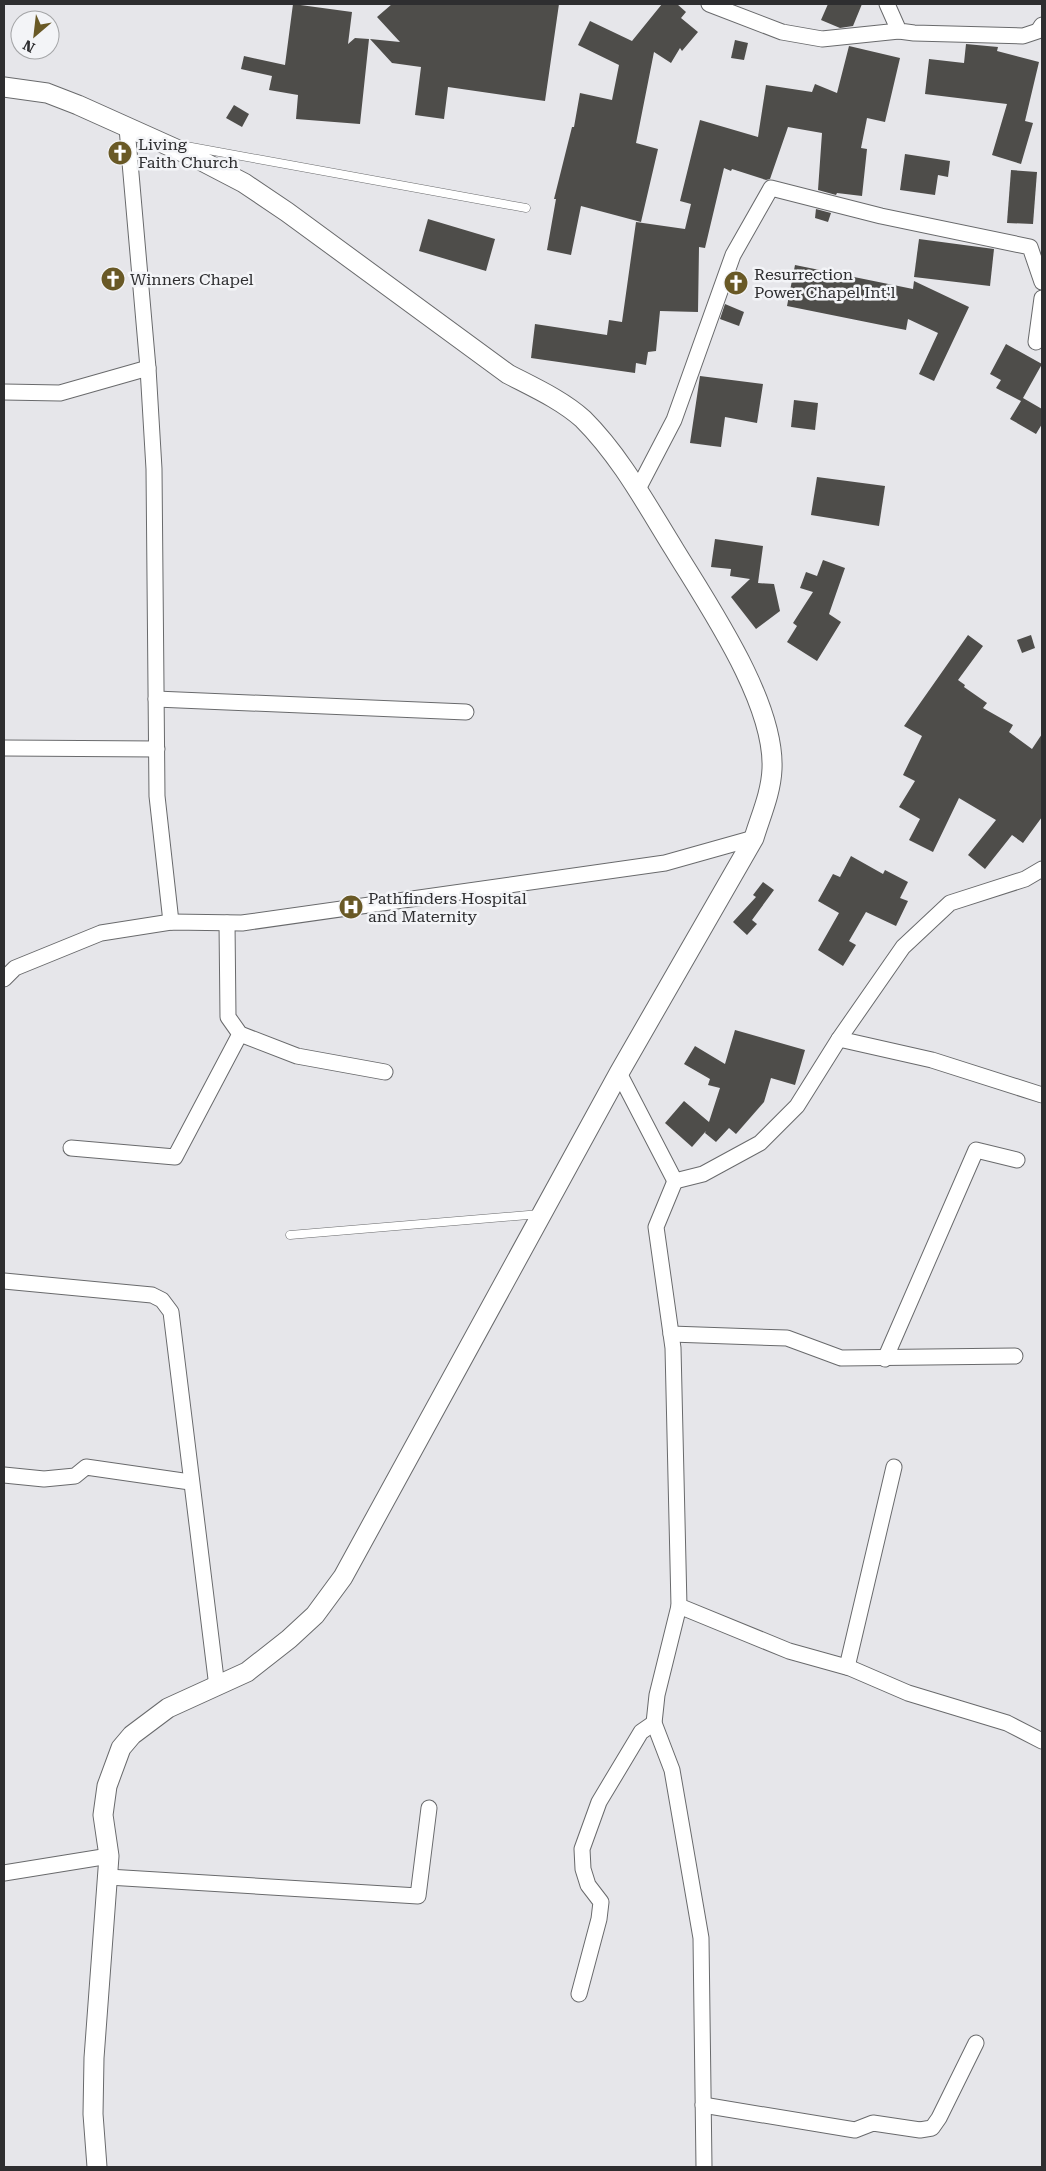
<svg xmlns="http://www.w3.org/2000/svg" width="1046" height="2171" font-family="'Roboto Serif',serif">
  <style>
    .building { fill: #4e4d4a }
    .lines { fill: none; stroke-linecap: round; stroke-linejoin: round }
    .service-casing { stroke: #696a6c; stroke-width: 9 }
    .minor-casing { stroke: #696a6c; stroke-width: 17 }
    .tertiary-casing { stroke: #696a6c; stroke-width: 21 }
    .service { stroke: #fff; stroke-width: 8 }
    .minor { stroke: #fff; stroke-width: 15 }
    .tertiary { stroke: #fff; stroke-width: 19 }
    .labels { text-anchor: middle; stroke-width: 5; stroke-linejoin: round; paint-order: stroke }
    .poi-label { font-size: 16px; fill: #2e2e30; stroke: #f3f4f7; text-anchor: start }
  </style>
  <rect width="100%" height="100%" fill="#e6e6ea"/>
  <!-- building -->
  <g class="building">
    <polygon points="293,4 352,12 348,44 355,38 369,39 360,124 296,119 298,95 269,90 272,76 241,69 244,56 285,65"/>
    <polygon points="392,4 559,4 545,101 448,87 444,119 415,115 421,67 392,63 370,39 400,42 377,17"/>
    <polygon points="662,4 677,4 686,12 681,18 698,32 682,51 680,48 671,63 654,52 636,143 658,149 641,222 581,206 571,255 547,250 556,199 554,199 572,127 574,127 580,93 612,100 619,65 578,45 590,21 632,41"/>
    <polygon points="828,4 862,4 853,26 840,28 821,20"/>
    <polygon points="735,40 748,43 744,60 731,58"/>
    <polygon points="966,44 998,47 997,51 1039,62 1025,121 1033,123 1021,164 992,155 1007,104 925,94 929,59 964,63"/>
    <polygon points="849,46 900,58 885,122 867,118 861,148 867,149 862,196 837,193 836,195 818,190 822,133 788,127 770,179 766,180 732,169 731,171 724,168 705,248 699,247 698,312 660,311 656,351 648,352 646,365 636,363 635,373 531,358 535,324 607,335 609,320 622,322 636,222 685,229 691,204 680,201 700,120 758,137 766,85 812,92 815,84 837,93"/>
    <polygon points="234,105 249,114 242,127 226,118"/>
    <polygon points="905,154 950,161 948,177 938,175 935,195 900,190"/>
    <polygon points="1011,170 1037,172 1033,224 1007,223"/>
    <polygon points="816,209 831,213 828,222 815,218"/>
    <polygon points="428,219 495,239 486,271 419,251"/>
    <polygon points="919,239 994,249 990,286 914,277"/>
    <polygon points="795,265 913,289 914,281 969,307 934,381 919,374 938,333 908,319 906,330 787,306"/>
    <polygon points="725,304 744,312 739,326 720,319"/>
    <polygon points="1006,344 1042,364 1023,398 1042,409 1042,424 1036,434 1010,419 1021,401 996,388 1001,380 990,374"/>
    <polygon points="700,376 763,384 757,423 725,417 721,447 690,443"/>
    <polygon points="794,400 818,403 815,430 791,427"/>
    <polygon points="817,477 885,486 879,526 811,515"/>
    <polygon points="715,539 763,546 758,583 774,584 780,611 756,629 731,597 750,579 730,576 731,569 711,567"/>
    <polygon points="823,560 845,568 829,614 841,622 817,661 787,642 797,626 793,623 813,592 800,588 806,572 817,576"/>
    <polygon points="968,635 983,646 958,680 965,685 964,687 987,703 983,708 1013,725 1009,732 1032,749 1042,734 1042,817 1023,843 1012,835 985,869 968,855 996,820 959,798 933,852 909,840 920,819 899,807 915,781 903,775 922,736 904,726"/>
    <polygon points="1031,635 1035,648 1022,653 1017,640"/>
    <polygon points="851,856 883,874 885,870 908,882 900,898 908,901 896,926 866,912 849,941 856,945 843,966 818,950 839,913 818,901 833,874 840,877"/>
    <polygon points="763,882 774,890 752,920 757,924 747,935 733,922 756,897 753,895"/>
    <polygon points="735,1030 805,1050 795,1085 771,1078 764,1102 736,1134 729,1128 716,1142 705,1133 706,1131 692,1147 665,1123 684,1101 709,1122 720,1088 708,1085 710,1079 684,1064 695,1046 725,1064"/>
  </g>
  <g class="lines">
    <defs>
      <g id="service">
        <polyline points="186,146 526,208"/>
        <polyline points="290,1235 540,1214"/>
      </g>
      <g id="minor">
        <polyline points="709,4 782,32 822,39 899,31"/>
        <polyline points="887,4 899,31 914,33 1023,36 1038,31 1042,25"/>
        <polyline points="127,128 148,368 154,469 157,796 171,922"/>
        <polyline points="1036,342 1042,298"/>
        <polyline points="4,392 60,393 148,368"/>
        <polyline points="638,489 674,420 733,255 771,188 881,216 1030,247 1042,282"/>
        <polyline points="156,699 466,712"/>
        <polyline points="4,748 157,749"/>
        <polyline points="227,923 228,1017 240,1034 297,1056 385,1072"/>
        <polyline points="4,979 15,968 101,933 171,922 242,923 665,863 754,838"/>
        <polyline points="839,1039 932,1060 1042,1095"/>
        <polyline points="619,1073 675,1181 703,1174 760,1143 797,1106 839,1039 903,947 950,903 1025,879 1042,869"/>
        <polyline points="71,1148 175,1157 240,1034"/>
        <polyline points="675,1181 656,1227 673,1348 679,1606 789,1651 850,1668 908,1693 1007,1723 1042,1741"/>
        <polyline points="4,1281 152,1295 162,1300 171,1312 217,1687"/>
        <polyline points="671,1334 787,1338 841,1358 1015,1356"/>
        <polyline points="885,1359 976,1150 1017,1160"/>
        <polyline points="4,1475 44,1479 75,1476 86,1467 190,1482"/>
        <polyline points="679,1606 657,1695 654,1723 672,1770 701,1938 704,2167"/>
        <polyline points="847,1667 894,1467"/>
        <polyline points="4,1873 109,1856"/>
        <polyline points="108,1877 418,1896 429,1808"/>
        <polyline points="579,1994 599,1919 601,1902 588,1885 583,1869 582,1849 599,1802 641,1732 654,1723"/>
        <polyline points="703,2105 855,2130 873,2123 920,2130 932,2128 939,2118 976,2043"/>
      </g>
      <path id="tertiary" d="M4 87 47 93 78 105 196 158 244 183 287 212 508 374C533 387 562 400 583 419 621 457 646 504 674 549 708 605 775 702 772 769 771 793 761 815 754 838L619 1073 343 1577 315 1615 289 1639 247 1672 168 1708 132 1735 121 1748 107 1786 103 1815 109 1856 94 2058 93 2114 97 2167"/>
    </defs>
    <!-- service casing -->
    <use href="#service" class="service-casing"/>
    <!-- minor casing -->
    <use href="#minor" class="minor-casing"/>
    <!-- tertiary casing -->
    <use href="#tertiary" class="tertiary-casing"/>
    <!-- service -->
    <use href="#service" class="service"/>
    <!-- minor -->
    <use href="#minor" class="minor"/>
    <!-- tertiary -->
    <use href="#tertiary" class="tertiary"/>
  </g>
  <!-- icons -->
  <defs>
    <symbol id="church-disc" viewBox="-11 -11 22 22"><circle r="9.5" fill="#695926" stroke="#f3f4f7"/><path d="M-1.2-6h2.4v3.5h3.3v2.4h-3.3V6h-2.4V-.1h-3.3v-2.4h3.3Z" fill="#fff"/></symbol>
    <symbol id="hospital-disc" viewBox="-11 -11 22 22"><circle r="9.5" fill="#695926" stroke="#f3f4f7"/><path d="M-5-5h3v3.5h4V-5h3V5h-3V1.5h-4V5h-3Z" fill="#fff"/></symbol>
  </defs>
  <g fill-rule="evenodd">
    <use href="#church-disc" x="106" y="139" width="28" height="28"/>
    <use href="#church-disc" x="99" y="265" width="28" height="28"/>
    <use href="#church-disc" x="722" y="269" width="28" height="28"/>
    <use href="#hospital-disc" x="337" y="893" width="28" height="28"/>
  </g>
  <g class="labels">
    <!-- poi labels -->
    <g class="poi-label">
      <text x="138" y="150">Living<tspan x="138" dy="18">Faith Church</tspan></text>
      <text x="754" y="280">Resurrection<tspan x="754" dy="18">Power Chapel Int'l</tspan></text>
      <text x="130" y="285">Winners Chapel</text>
      <text x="368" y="904">Pathfinders Hospital<tspan x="368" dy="18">and Maternity</tspan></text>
    </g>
  </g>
  <!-- border -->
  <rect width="1046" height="2171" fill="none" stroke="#2e2e30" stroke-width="10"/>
  <!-- north arrow -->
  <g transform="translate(35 35) rotate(208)"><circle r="24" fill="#f3f4f7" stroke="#a4a5a7"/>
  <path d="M0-4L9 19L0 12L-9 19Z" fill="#695926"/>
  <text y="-8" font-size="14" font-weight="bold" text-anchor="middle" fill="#2e2e30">N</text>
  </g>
</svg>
